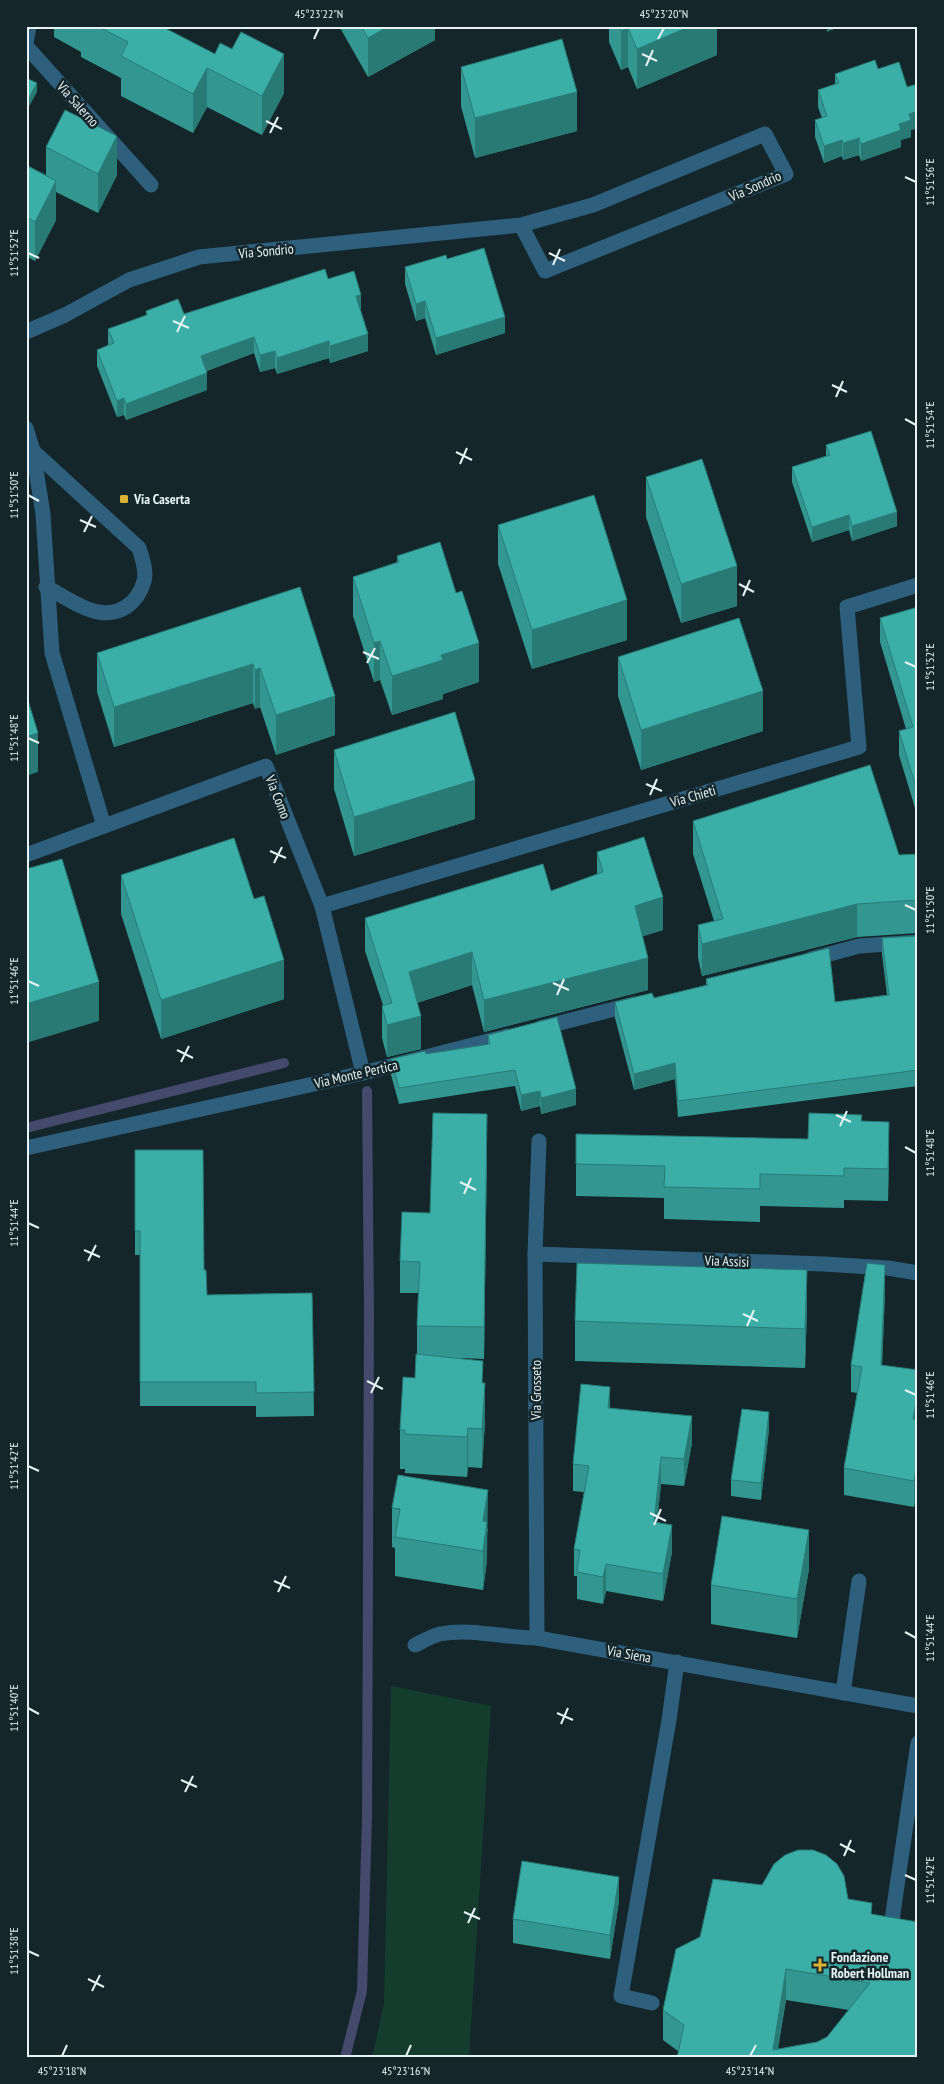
<svg xmlns="http://www.w3.org/2000/svg" width="944" height="2084" font-family="'PT Sans Narrow',sans-serif">
  <style>
    .green { fill: #143d2d }
    .lines { fill: none; stroke-linecap: round; stroke-linejoin: round }
    .stream { stroke: #45496c; stroke-width: 10 }
    .lane { stroke: #2e607e; stroke-width: 15 }
    .street { stroke: #2e607e; stroke-width: 15 }
    .wall { fill: #339690; fill-rule: evenodd }
    .shaded-wall { fill: #297a75 }
    .building { fill: #3bafa7; stroke: #297a75; fill-rule: evenodd }
    .ticks { fill: none; stroke: #e7f2f4; stroke-width: 2 }
    .poi-dot { fill: #d9b334; stroke: #14262a; stroke-width: 2 }
    .labels { text-anchor: middle; stroke-width: 5; stroke-linejoin: round; paint-order: stroke }
    .street-label { font-size: 14px; fill: #e7f2f4; stroke: #14262a }
    .poi-label { font-size: 14px; font-weight: bold; fill: #e7f2f4; stroke: #14262a; text-anchor: start }
    .neatline { fill: none; stroke: #e7f2f4; stroke-width: 2 }
    .ticks-label { font-size: 12px; text-anchor: middle; fill: #e7f2f4 }
  </style>
  <rect width="100%" height="100%" fill="#14262a"/>
  <!-- green -->
  <polygon class="green" points="391,1686 491,1706 469,2058 372,2058 384,2003"/>
  <g class="lines">
    <!-- stream -->
    <g class="stream">
      <polyline points="26,1128 284,1063"/>
      <polyline points="345,2058 362,1991 367,1817 369,1313 367,1091"/>
    </g>
    <!-- lane -->
    <g class="lane">
      <path d="M33 451 139 548C142 558 147 571 144 581 138 603 120 616 98 612 83 610 60 594 46 587"/>
      <polyline points="892,1920 918,1743"/>
      <polyline points="652,2003 621,1996 669,1720 677,1662"/>
    </g>
    <!-- street -->
    <g class="street">
      <polyline points="26,44 29,26"/>
      <polyline points="26,46 151,185"/>
      <polyline points="26,332 65,315 129,280 199,257 521,225 593,205 765,134 786,174 545,271 521,225"/>
      <polyline points="26,428 33,451 43,514 52,653 104,826"/>
      <polyline points="26,855 266,766 322,906 363,1073"/>
      <polyline points="322,906 859,747 847,607 918,585"/>
      <polyline points="811,959 859,946 918,942"/>
      <polyline points="540,1028 634,1004"/>
      <polyline points="26,1148 363,1073 508,1036"/>
      <polyline points="535,1254 824,1264 888,1268 918,1273"/>
      <polyline points="537,1638 535,1254 539,1141"/>
      <path d="M415 1645C423 1641 432 1636 440 1634 471 1628 505 1638 537 1638L918 1706"/>
      <polyline points="843,1693 859,1581"/>
    </g>
  </g>
  <!-- wall -->
  <g class="wall">
    <polygon points="54,26 161,26 284,93 262,135 207,107 193,133 121,96 121,78 81,57 81,52 54,37"/>
    <polygon points="339,26 435,26 435,40 368,77"/>
    <polygon points="609,26 717,26 717,55 637,89 628,67 621,70 609,42"/>
    <polygon points="461,67 577,131 475,158 461,106"/>
    <polygon points="878,69 907,87 918,84 918,128 911,130 911,137 901,140 901,147 861,161 859,155 843,160 842,156 824,163 815,137 815,120 822,118 818,107 818,90 835,84 835,74"/>
    <polygon points="46,147 117,175 98,213 56,192 56,220 35,261 26,256 26,165 46,175"/>
    <polygon points="447,259 505,333 436,355 425,318 416,321 405,284 405,267"/>
    <polygon points="328,279 361,312 368,351 330,363 329,358 277,374 275,368 260,372 254,353 207,371 207,390 126,420 124,415 117,417 97,366 97,350 108,345 108,329 146,315 146,311 184,314"/>
    <polygon points="826,445 897,526 852,541 849,530 812,542 792,482 792,467 826,456"/>
    <polygon points="646,477 737,606 681,623 646,517"/>
    <polygon points="498,525 627,640 532,669 498,564"/>
    <polygon points="397,556 479,682 443,694 443,699 392,715 380,680 374,682 353,616 353,577 397,562"/>
    <polygon points="300,587 335,735 276,755 260,707 255,709 253,703 114,747 97,692 97,653"/>
    <polygon points="918,607 918,808 915,808 899,755 899,731 906,729 880,642 880,618"/>
    <polygon points="618,657 763,731 641,770 618,696"/>
    <polygon points="334,750 475,819 354,856 334,789"/>
    <polygon points="693,821 899,855 918,854 918,933 857,937 702,976 698,958 698,925 714,921 693,854"/>
    <polygon points="597,852 663,930 642,936 648,990 484,1032 472,985 417,1003 421,1049 387,1057 382,1038 382,1006 383,1005 365,951 365,918 551,891 597,874"/>
    <polygon points="121,875 284,999 161,1039 121,914"/>
    <polygon points="918,936 918,1086 678,1117 675,1079 634,1090 615,1018 615,1002 654,998 706,985 706,979 835,1002 887,995 882,954 882,938"/>
    <polygon points="488,1035 576,1105 541,1114 540,1106 521,1111 515,1086 399,1104 391,1075 391,1059 488,1045"/>
    <polygon points="862,1121 889,1154 888,1201 844,1200 844,1208 760,1206 760,1222 664,1219 664,1198 576,1196 576,1164 808,1139"/>
    <polygon points="487,1146 484,1359 460,1358 483,1383 485,1422 482,1468 468,1467 467,1477 405,1473 405,1469 400,1469 400,1430 415,1378 417,1354 417,1326 418,1293 400,1293 400,1261 430,1213"/>
    <polygon points="135,1150 204,1270 207,1295 312,1293 314,1416 256,1417 256,1406 140,1406 140,1255 135,1255"/>
    <polygon points="885,1292 882,1366 918,1370 917,1419 918,1420 918,1483 914,1507 844,1495 844,1468 857,1393 851,1392 851,1365"/>
    <polygon points="807,1309 805,1368 575,1361 575,1321"/>
    <polygon points="610,1408 692,1443 684,1486 661,1484 657,1523 672,1552 663,1601 606,1591 603,1604 577,1599 577,1576 574,1576 574,1549 584,1492 573,1491 573,1464"/>
    <polygon points="769,1429 761,1500 731,1496 731,1480"/>
    <polygon points="392,1508 488,1529 487,1534 487,1561 483,1590 395,1576 395,1548 392,1547"/>
    <polygon points="809,1569 797,1638 711,1624 711,1585"/>
    <path d="M848 1899 872 1914 918 2058 678 2051 663 2040V2010ZM786 2000 849 2010 827 2037 817 2042 778 2049Z"/>
    <polygon points="619,1901 610,1959 513,1943 513,1919"/>
  </g>
  <!-- shaded-wall -->
  <g class="shaded-wall">
    <polygon points="389,26 435,26 435,40 368,77 368,38"/>
    <polygon points="691,26 717,26 717,55 637,89 637,49"/>
    <polygon points="827,26 841,26 827,32"/>
    <polygon points="628,28 628,67 621,70 621,31"/>
    <polygon points="284,54 284,93 262,135 262,96"/>
    <polygon points="207,68 207,107 193,133 193,94"/>
    <polygon points="37,83 37,92 26,112 26,104"/>
    <polygon points="577,92 577,131 475,158 475,118"/>
    <polygon points="918,111 918,128 911,130 911,137 901,140 901,147 861,161 861,144 899,124 909,114"/>
    <polygon points="117,136 117,175 98,213 98,174"/>
    <polygon points="859,138 859,155 843,160 843,143"/>
    <polygon points="842,140 842,156 824,163 824,146"/>
    <polygon points="56,181 56,220 35,261 35,222"/>
    <polygon points="361,295 361,312 356,296"/>
    <polygon points="425,301 425,318 416,321 416,304"/>
    <polygon points="505,317 505,333 436,355 436,338"/>
    <polygon points="368,334 368,351 330,363 330,346"/>
    <polygon points="254,337 254,353 201,373 201,356"/>
    <polygon points="329,341 329,358 277,374 277,358"/>
    <polygon points="275,351 275,368 260,372 260,355"/>
    <polygon points="207,373 207,390 126,420 126,404"/>
    <polygon points="124,398 124,415 117,417 117,401"/>
    <polygon points="897,512 897,526 852,541 852,526"/>
    <polygon points="849,515 849,530 812,542 812,527"/>
    <polygon points="737,566 737,606 681,623 681,584"/>
    <polygon points="627,600 627,640 532,669 532,630"/>
    <polygon points="380,641 380,680 374,682 374,643"/>
    <polygon points="479,643 479,682 443,694 443,699 392,715 392,676 441,655"/>
    <polygon points="253,664 253,703 114,747 114,707"/>
    <polygon points="260,668 260,707 255,709 255,670"/>
    <polygon points="763,691 763,731 641,770 641,730"/>
    <polygon points="335,696 335,735 276,755 276,715"/>
    <polygon points="38,733 38,772 26,776 26,737"/>
    <polygon points="475,780 475,819 354,856 354,817"/>
    <rect x="915" y="784" width="3" height="24"/>
    <polygon points="663,897 663,930 635,939 635,906"/>
    <polygon points="857,904 857,937 702,976 702,944"/>
    <polygon points="472,952 472,985 409,1005 409,972"/>
    <polygon points="648,958 648,990 484,1032 484,1000"/>
    <polygon points="284,960 284,999 161,1039 161,1000"/>
    <polygon points="99,982 99,1021 26,1043 26,1004"/>
    <polygon points="421,1016 421,1049 387,1057 387,1025"/>
    <polygon points="675,1063 675,1079 634,1090 634,1074"/>
    <polygon points="576,1089 576,1105 541,1114 541,1098"/>
    <polygon points="540,1091 540,1106 521,1111 521,1095"/>
    <polygon points="487,1114 487,1146 484,1359 484,1327"/>
    <polygon points="889,1122 889,1154 888,1201 888,1169"/>
    <polygon points="885,1265 885,1292 881,1392 881,1365"/>
    <polygon points="807,1270 807,1309 805,1368 805,1329"/>
    <polygon points="485,1383 485,1422 482,1468 482,1429"/>
    <polygon points="610,1387 610,1413 608,1408"/>
    <polygon points="918,1389 918,1415 913,1446 913,1419"/>
    <polygon points="769,1412 769,1429 761,1500 761,1483"/>
    <polygon points="692,1416 692,1443 684,1486 684,1459"/>
    <polygon points="468,1428 468,1467 467,1477 467,1437"/>
    <polygon points="918,1456 918,1483 914,1507 914,1481"/>
    <polygon points="661,1457 661,1484 654,1549 654,1522"/>
    <polygon points="488,1490 487,1561 483,1590 483,1521"/>
    <polygon points="672,1525 672,1552 663,1601 663,1574"/>
    <polygon points="809,1530 809,1569 797,1638 797,1599"/>
    <polygon points="606,1564 606,1591 603,1604 603,1577"/>
    <polygon points="619,1877 619,1901 610,1959 610,1935"/>
    <polygon points="786,1969 786,2000 776,2058 773,2050"/>
  </g>
  <!-- building -->
  <g class="building">
    <polygon points="97,26 161,26 215,54 220,43 232,49 241,32 284,54 262,96 207,68 193,94 121,56 128,42"/>
    <polygon points="361,26 389,26 368,38"/>
    <polygon points="619,26 691,26 637,49 628,28 621,31"/>
    <polygon points="562,39 577,92 475,118 461,67"/>
    <polygon points="875,60 878,69 899,62 907,87 918,84 918,111 909,114 911,120 899,124 901,130 861,144 859,138 843,143 842,140 824,146 815,120 827,116 818,90 839,83 835,74"/>
    <polygon points="26,78 37,83 26,104"/>
    <polygon points="65,110 117,136 98,174 46,147"/>
    <polygon points="26,165 56,181 35,222 26,217"/>
    <polygon points="484,248 505,317 436,338 425,301 416,304 405,267 446,255 447,259"/>
    <polygon points="325,269 328,279 354,271 361,295 356,296 368,334 330,346 329,341 277,358 275,351 260,355 254,337 201,356 207,373 126,404 124,398 117,401 97,350 114,343 108,329 147,315 146,311 178,299 184,314"/>
    <polygon points="871,431 897,512 852,526 849,515 812,527 792,467 830,455 826,445"/>
    <polygon points="702,459 737,566 681,584 646,477"/>
    <polygon points="594,495 627,600 532,630 498,525"/>
    <polygon points="440,542 456,593 462,591 479,643 441,655 443,660 392,676 380,641 374,643 353,577 399,562 397,556"/>
    <polygon points="300,587 335,696 276,715 260,668 255,670 253,664 114,707 97,653"/>
    <polygon points="918,607 918,784 915,784 899,731 913,727 880,618"/>
    <polygon points="739,618 763,691 641,730 618,657"/>
    <polygon points="26,694 38,733 26,737"/>
    <polygon points="455,712 475,780 354,817 334,750"/>
    <polygon points="870,765 899,855 918,854 918,900 857,904 702,944 698,925 723,919 693,821"/>
    <polygon points="644,837 663,897 635,906 648,958 484,1000 472,952 409,972 421,1016 387,1025 382,1006 392,1003 365,918 543,864 551,891 603,872 597,852"/>
    <polygon points="234,838 254,899 264,896 284,960 161,1000 121,875"/>
    <polygon points="62,859 99,982 26,1004 26,869"/>
    <polygon points="918,936 918,1070 678,1101 675,1063 634,1074 615,1002 652,993 654,998 708,985 706,979 829,948 835,1002 889,995 882,938"/>
    <polygon points="557,1017 576,1089 541,1098 540,1091 521,1095 515,1070 399,1088 391,1059 425,1051 426,1054 490,1044 488,1035"/>
    <polygon points="433,1113 487,1114 484,1327 417,1326 420,1262 400,1261 402,1212 430,1213"/>
    <polygon points="809,1113 862,1115 861,1121 889,1122 888,1169 844,1168 844,1176 760,1174 760,1189 664,1187 665,1166 576,1164 576,1134 808,1139"/>
    <polygon points="135,1150 203,1150 204,1270 206,1270 207,1295 312,1293 314,1392 256,1393 256,1382 140,1382 140,1231 135,1231"/>
    <polygon points="577,1263 807,1270 805,1329 575,1321"/>
    <polygon points="867,1263 885,1265 881,1365 918,1370 918,1389 913,1419 918,1420 918,1456 914,1481 844,1468 862,1367 851,1365"/>
    <polygon points="416,1354 483,1361 482,1383 485,1383 482,1429 468,1428 467,1437 405,1434 405,1430 400,1430 403,1377 415,1378"/>
    <polygon points="581,1384 610,1387 608,1408 692,1416 684,1459 661,1457 654,1522 672,1525 663,1574 606,1564 603,1577 577,1572 580,1550 574,1549 589,1466 573,1464"/>
    <polygon points="742,1409 769,1412 761,1483 731,1480"/>
    <polygon points="398,1475 488,1490 483,1521 487,1522 483,1551 395,1537 400,1509 392,1508"/>
    <polygon points="722,1516 809,1530 797,1599 711,1585"/>
    <path d="M798 1850H813L826 1855 837 1864 844 1876 848 1899 872 1903 871 1914 918 1922V2058H677L684 2025 663 2010 676 1949 700 1937 713 1879 762 1885 774 1864 785 1855ZM786 1969 870 1983 827 2037 817 2042 773 2050Z"/>
    <polygon points="522,1861 619,1877 610,1935 513,1919"/>
  </g>
  <!-- ticks -->
  <path class="ticks" d="M314 39 319 28M658 39 664 28M642 54 657 61M646 66 653 50M266 121 282 129M270 133 278 117M905 177 916 182M28 253 39 258M549 253 565 261M553 265 560 249M173 321 189 328M177 332 185 316M832 385 847 392M836 397 843 381M905 419 916 425M456 452 472 460M460 464 467 448M28 495 39 501M80 520 96 527M84 532 92 516M739 584 754 592M743 596 750 580M363 652 379 659M905 662 916 667M367 663 375 648M28 738 39 743M646 784 662 791M650 795 657 779M270 851 286 858M274 863 282 847M905 905 916 910M28 981 39 986M553 983 569 990M557 995 564 979M177 1050 193 1058M181 1062 189 1046M836 1115 851 1122M840 1126 847 1111M905 1147 916 1153M460 1182 476 1190M464 1194 471 1178M28 1223 39 1228M84 1250 100 1257M88 1261 96 1245M743 1314 758 1321M747 1326 754 1310M367 1381 383 1389M905 1390 916 1395M371 1393 379 1377M28 1466 39 1471M650 1513 666 1521M654 1525 661 1509M274 1581 290 1588M278 1592 286 1576M905 1632 916 1638M28 1708 39 1714M557 1713 573 1720M561 1724 568 1708M181 1780 197 1787M185 1792 193 1776M840 1844 855 1852M844 1856 851 1840M905 1875 916 1880M464 1912 480 1919M468 1923 475 1908M28 1951 39 1956M88 1979 104 1987M92 1991 100 1975M62 2056 67 2045M406 2056 411 2045M750 2056 756 2045"/>
  <!-- markers -->
  <g class="poi-dot">
    <rect x="119" y="494" width="10" height="10" rx="2.5"/>
    <path d="M817.5 1957.5h5v5h5v5h-5v5h-5v-5h-5v-5h5z"/>
  </g>
  <g class="labels">
    <!-- street labels -->
    <g class="street-label">
      <text transform="translate(78 104) rotate(48)" y="5">Via Salerno</text>
      <text transform="translate(755 186) rotate(-24)" y="5">Via Sondrio</text>
      <text transform="translate(266 251) rotate(-5)" y="5">Via Sondrio</text>
      <text transform="translate(693 796) rotate(-16)" y="5">Via Chieti</text>
      <text transform="translate(278 797) rotate(68)" y="5">Via Como</text>
      <text transform="translate(356 1074) rotate(-13)" y="5">Via Monte Pertica</text>
      <text transform="translate(727 1261) rotate(2)" y="5">Via Assisi</text>
      <text transform="translate(536 1390) rotate(-90)" y="5">Via Grosseto</text>
      <text transform="translate(629 1654) rotate(10)" y="5">Via Siena</text>
    </g>
    <!-- poi labels -->
    <g class="poi-label">
      <text x="134" y="504">Via Caserta</text>
      <text x="831" y="1962">Fondazione<tspan x="831" dy="16">Robert Hollman</tspan></text>
    </g>
  </g>
  <!-- border -->
  <rect width="944" height="2084" fill="none" stroke="#14262a" stroke-width="55"/>
  <rect x="28" y="28" width="888" height="2028" class="neatline"/>
  <g class="ticks-label">
    <text x="319" y="18">45°23'22"N</text>
    <text x="664" y="18">45°23'20"N</text>
    <text transform="translate(930 182) rotate(-90)" y="4">11°51'56"E</text>
    <text transform="translate(14 253) rotate(-90)" y="4">11°51'52"E</text>
    <text transform="translate(930 425) rotate(-90)" y="4">11°51'54"E</text>
    <text transform="translate(14 495) rotate(-90)" y="4">11°51'50"E</text>
    <text transform="translate(930 667) rotate(-90)" y="4">11°51'52"E</text>
    <text transform="translate(14 738) rotate(-90)" y="4">11°51'48"E</text>
    <text transform="translate(930 910) rotate(-90)" y="4">11°51'50"E</text>
    <text transform="translate(14 981) rotate(-90)" y="4">11°51'46"E</text>
    <text transform="translate(930 1153) rotate(-90)" y="4">11°51'48"E</text>
    <text transform="translate(14 1223) rotate(-90)" y="4">11°51'44"E</text>
    <text transform="translate(930 1395) rotate(-90)" y="4">11°51'46"E</text>
    <text transform="translate(14 1466) rotate(-90)" y="4">11°51'42"E</text>
    <text transform="translate(930 1638) rotate(-90)" y="4">11°51'44"E</text>
    <text transform="translate(14 1708) rotate(-90)" y="4">11°51'40"E</text>
    <text transform="translate(930 1880) rotate(-90)" y="4">11°51'42"E</text>
    <text transform="translate(14 1951) rotate(-90)" y="4">11°51'38"E</text>
    <text x="62" y="2075">45°23'18"N</text>
    <text x="406" y="2075">45°23'16"N</text>
    <text x="750" y="2075">45°23'14"N</text>
  </g>
</svg>
